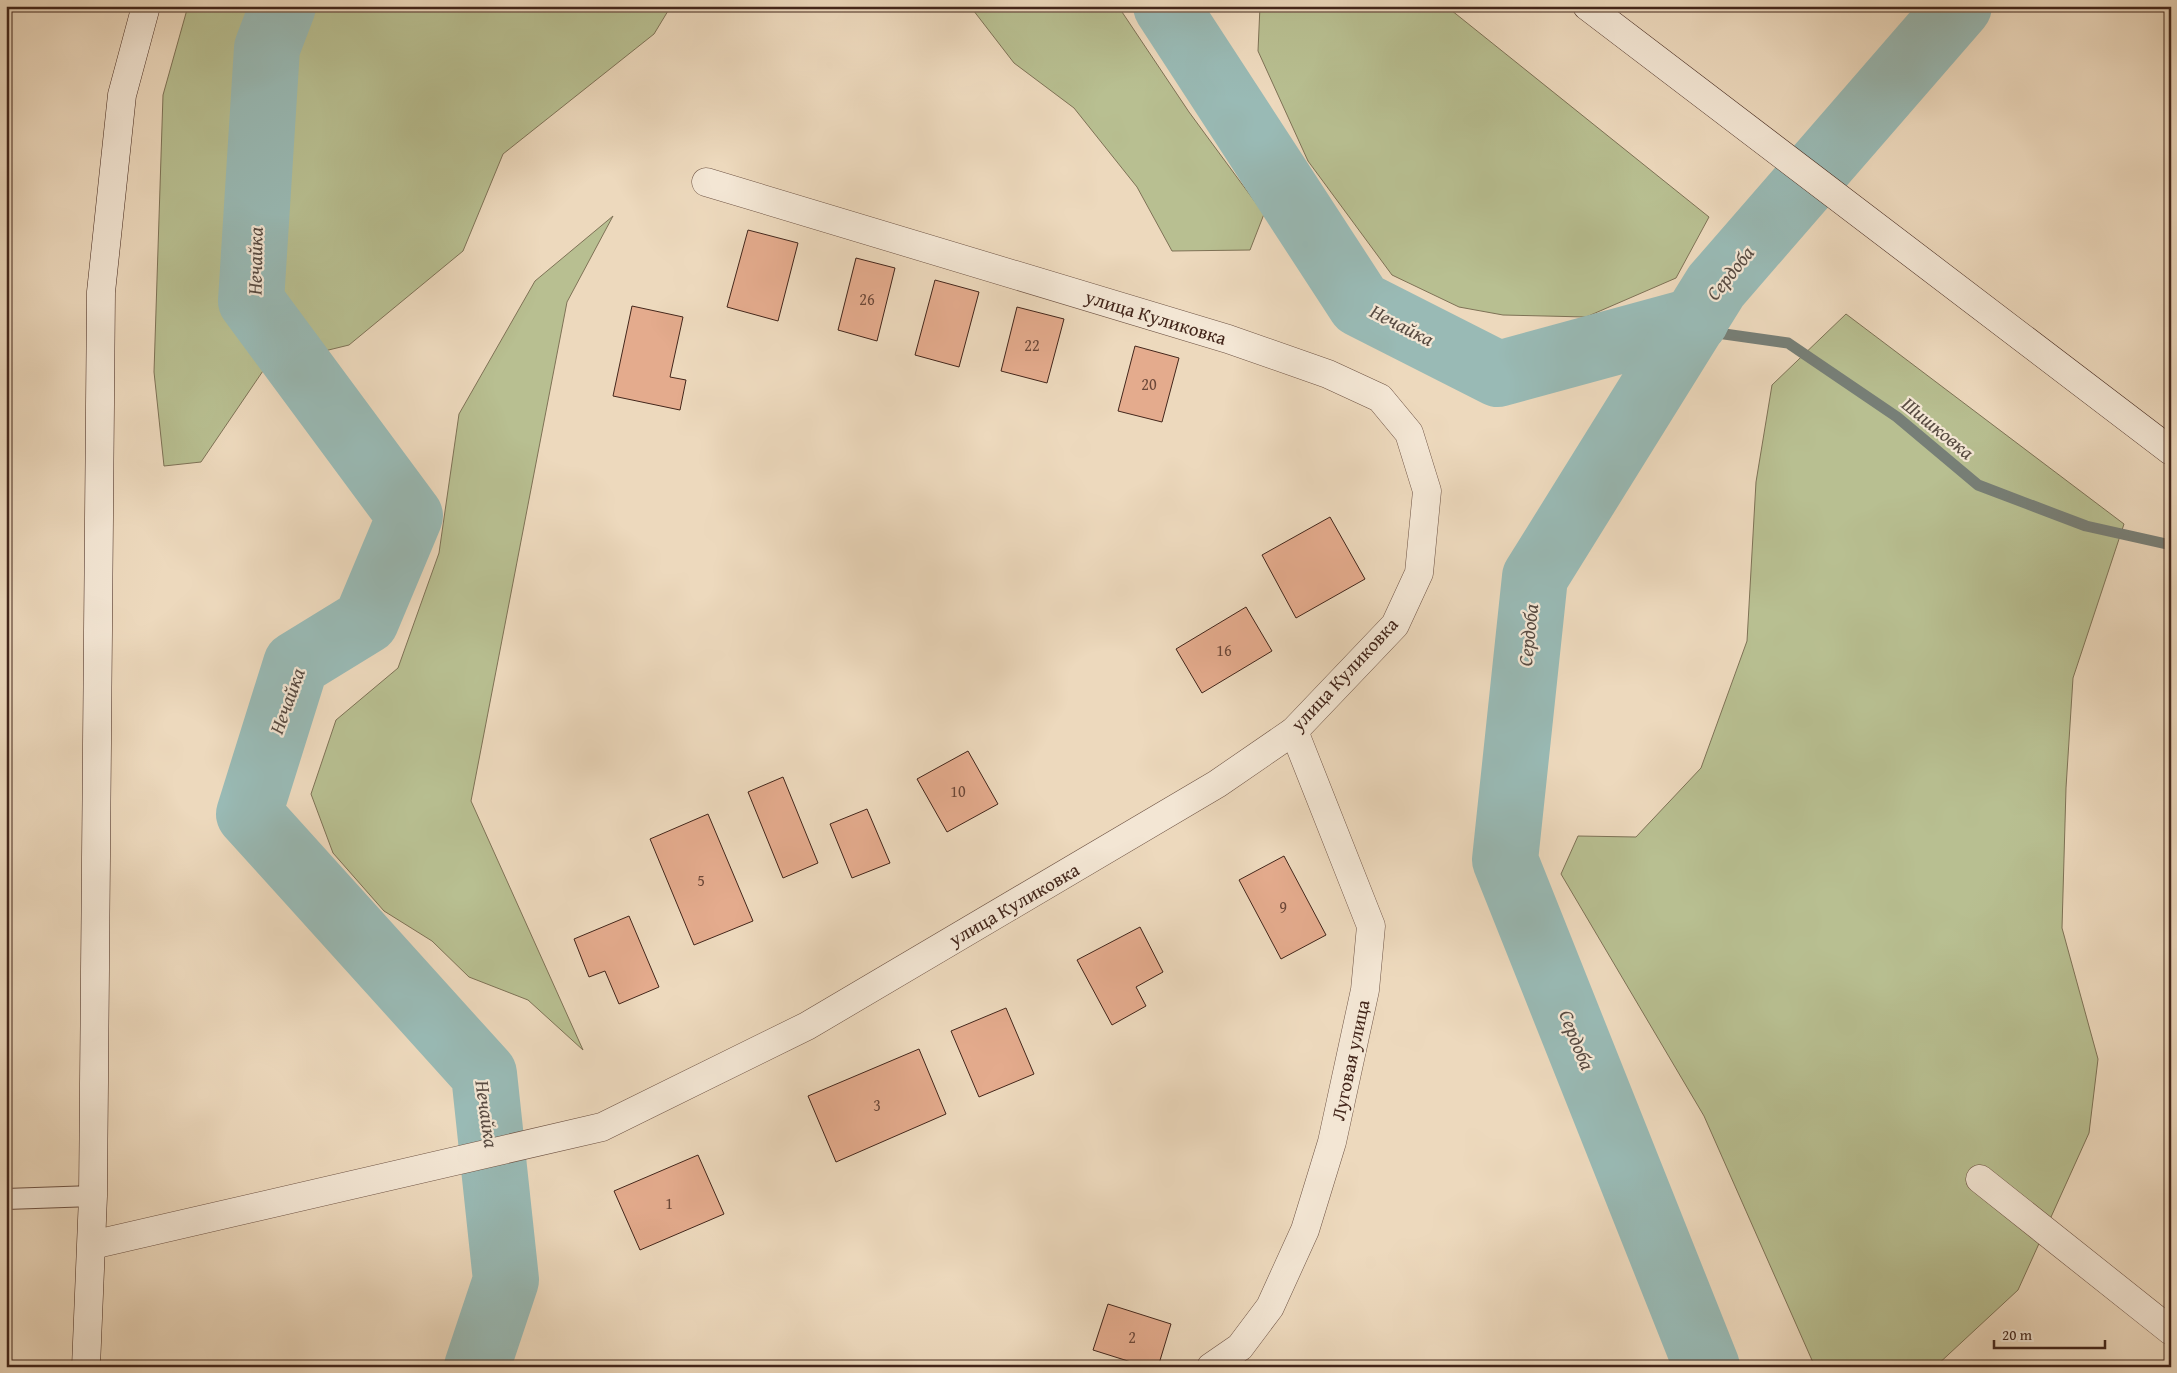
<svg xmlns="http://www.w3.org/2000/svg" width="2177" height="1373" font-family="'Gentium Book Plus',serif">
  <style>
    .green { fill: #b8bf91; stroke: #7e7256 }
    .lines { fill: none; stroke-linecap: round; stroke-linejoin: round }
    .stream { stroke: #777f77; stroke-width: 11 }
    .river { stroke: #99bab5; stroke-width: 66 }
    .building { fill: #e4ab8d; stroke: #43261b }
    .lane-casing { stroke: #6e5344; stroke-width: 22 }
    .street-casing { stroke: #6e5344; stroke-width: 29 }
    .secondary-casing { stroke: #43261b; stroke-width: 29 }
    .lane { stroke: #f3e6d4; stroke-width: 20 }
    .street { stroke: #f3e6d4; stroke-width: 28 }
    .secondary { stroke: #f3e6d4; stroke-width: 28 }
    .labels { text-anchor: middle; stroke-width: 4.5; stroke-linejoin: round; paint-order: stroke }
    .number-label { font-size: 16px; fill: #6b4738 }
    .street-label { font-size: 19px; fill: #43261b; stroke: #f3e6d4 }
    .water-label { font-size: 20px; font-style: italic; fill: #584b42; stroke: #f3e6d4 }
  </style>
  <rect width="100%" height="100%" fill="#edd9bd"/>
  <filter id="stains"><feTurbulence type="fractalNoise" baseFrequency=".004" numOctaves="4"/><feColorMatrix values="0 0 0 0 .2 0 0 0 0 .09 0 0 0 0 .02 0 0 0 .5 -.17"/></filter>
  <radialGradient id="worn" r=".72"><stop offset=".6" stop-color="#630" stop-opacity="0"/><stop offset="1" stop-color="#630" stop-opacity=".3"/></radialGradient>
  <!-- green -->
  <g class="green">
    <polygon points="188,6 671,6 654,34 503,154 463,251 349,345 267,365 201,462 164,466 154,372 163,95"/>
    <polygon points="970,6 1118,6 1189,112 1264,214 1250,250 1172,251 1137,187 1074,108 1014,63"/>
    <polygon points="1260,6 1446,6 1709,217 1676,278 1586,317 1503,315 1459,307 1392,275 1308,161 1258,51"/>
    <polygon points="613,216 567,302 471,801 583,1050 528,1000 469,977 432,941 384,911 333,853 311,794 336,720 398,668 439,553 459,414 535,281"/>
    <polygon points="1846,314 2124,524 2073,678 2066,788 2062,928 2098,1059 2089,1133 2018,1290 1935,1367 1815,1367 1704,1116 1561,874 1578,836 1636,837 1701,768 1747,641 1756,482 1772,385"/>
  </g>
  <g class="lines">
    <!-- stream -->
    <polyline class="stream" points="1689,329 1788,343 1897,417 1978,485 2086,526 2171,545"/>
    <!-- river -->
    <g class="river">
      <polyline points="283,6 267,48 251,301 410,516 366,621 296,664 249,814 484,1074 506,1280 477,1367"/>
      <polyline points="1166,6 1360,304 1498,374 1696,320"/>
      <polyline points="1707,1367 1505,860 1535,577 1716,286 1959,6"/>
    </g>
  </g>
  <!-- building -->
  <g class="building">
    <polygon points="748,230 798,243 778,321 727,307"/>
    <polygon points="856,258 895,268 877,341 838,330"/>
    <polygon points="935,280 979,292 959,367 915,355"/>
    <polygon points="632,306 683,317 670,377 686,380 680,410 613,396"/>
    <polygon points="1017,307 1064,319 1047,383 1001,371"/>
    <polygon points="1135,346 1179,358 1162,422 1118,411"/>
    <polygon points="1330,517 1365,579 1296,618 1262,555"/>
    <polygon points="1246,607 1272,651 1202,693 1176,649"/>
    <polygon points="968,751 998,804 947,832 917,779"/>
    <polygon points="783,777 818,863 783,878 748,792"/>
    <polygon points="867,809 890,863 852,878 830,824"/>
    <polygon points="708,814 753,921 694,945 650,839"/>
    <polygon points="1284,856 1326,935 1281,959 1239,880"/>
    <polygon points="629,916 659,987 619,1004 605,971 589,977 574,939"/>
    <polygon points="1140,927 1163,972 1136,987 1146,1006 1112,1025 1077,960"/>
    <polygon points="1006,1008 1034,1074 979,1097 951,1031"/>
    <polygon points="919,1049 946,1114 836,1162 808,1096"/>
    <polygon points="698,1155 724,1214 640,1250 614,1191"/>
    <polygon points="1108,1304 1171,1324 1158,1367 1147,1367 1093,1350"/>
  </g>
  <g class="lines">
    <defs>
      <polyline id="lane" points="6,1199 93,1196"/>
      <g id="street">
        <polyline points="1980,1179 2171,1331"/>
        <polyline points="92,1245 602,1127 807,1026 1217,784 1294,731 1395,625 1419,573 1427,491 1409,433 1380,398 1328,374 1228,339 706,182"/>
        <polyline points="1211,1367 1240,1347 1270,1307 1305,1230 1332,1142 1365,990 1371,926 1294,731"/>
      </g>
      <g id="secondary">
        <polyline points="1587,6 2171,451"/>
        <polyline points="86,1367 93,1196 101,292 122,95 146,6"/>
      </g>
    </defs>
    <!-- lane casing -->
    <use href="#lane" class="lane-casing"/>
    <!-- street casing -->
    <use href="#street" class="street-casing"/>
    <!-- secondary casing -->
    <use href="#secondary" class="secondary-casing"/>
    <!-- lane -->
    <use href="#lane" class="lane"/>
    <!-- street -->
    <use href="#street" class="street"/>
    <!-- secondary -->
    <use href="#secondary" class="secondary"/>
  </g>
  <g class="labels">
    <!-- number labels -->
    <g class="number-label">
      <text x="867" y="305">26</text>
      <text x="1032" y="351">22</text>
      <text x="1149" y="390">20</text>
      <text x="1224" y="656">16</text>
      <text x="958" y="797">10</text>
      <text x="701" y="886">5</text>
      <text x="1283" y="913">9</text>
      <text x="877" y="1111">3</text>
      <text x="669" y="1209">1</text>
      <text x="1132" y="1343">2</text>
    </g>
    <!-- street labels -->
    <g class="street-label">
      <text transform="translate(1156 317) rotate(17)" y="7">улица Куликовка</text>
      <text transform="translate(1344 674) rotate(-47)" y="7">улица Куликовка</text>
      <text transform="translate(1014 904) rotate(-30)" y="7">улица Куликовка</text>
      <text transform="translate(1350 1060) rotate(-78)" y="7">Луговая улица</text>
    </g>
    <!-- water labels -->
    <g class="water-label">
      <text transform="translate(255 261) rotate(-89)" y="7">Нечайка</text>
      <text transform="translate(1730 273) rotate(-51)" y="7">Сердоба</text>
      <text transform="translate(1402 325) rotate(27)" y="7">Нечайка</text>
      <text transform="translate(1938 428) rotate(39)" y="7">Шишковка</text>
      <text transform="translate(1528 635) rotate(-84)" y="7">Сердоба</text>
      <text transform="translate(287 701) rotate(-70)" y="7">Нечайка</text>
      <text transform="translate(1577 1040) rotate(68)" y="7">Сердоба</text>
      <text transform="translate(487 1114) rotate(82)" y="7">Нечайка</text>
    </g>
  </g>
  <!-- margin -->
  <rect width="2177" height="1373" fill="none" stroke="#edd9bd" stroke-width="25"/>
  <rect x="8" y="8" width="2162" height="1358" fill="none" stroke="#43261b" stroke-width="2.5"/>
  <rect x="12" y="12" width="2152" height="1348" fill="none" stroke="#43261b"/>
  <!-- scale -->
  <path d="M1994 1340v8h111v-8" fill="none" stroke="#43261b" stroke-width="2.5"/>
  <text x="2002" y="1340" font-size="15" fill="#43261b" stroke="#f3e6d4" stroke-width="4" paint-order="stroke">20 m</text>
  <rect width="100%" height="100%" filter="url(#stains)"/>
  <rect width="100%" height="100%" fill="url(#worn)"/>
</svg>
